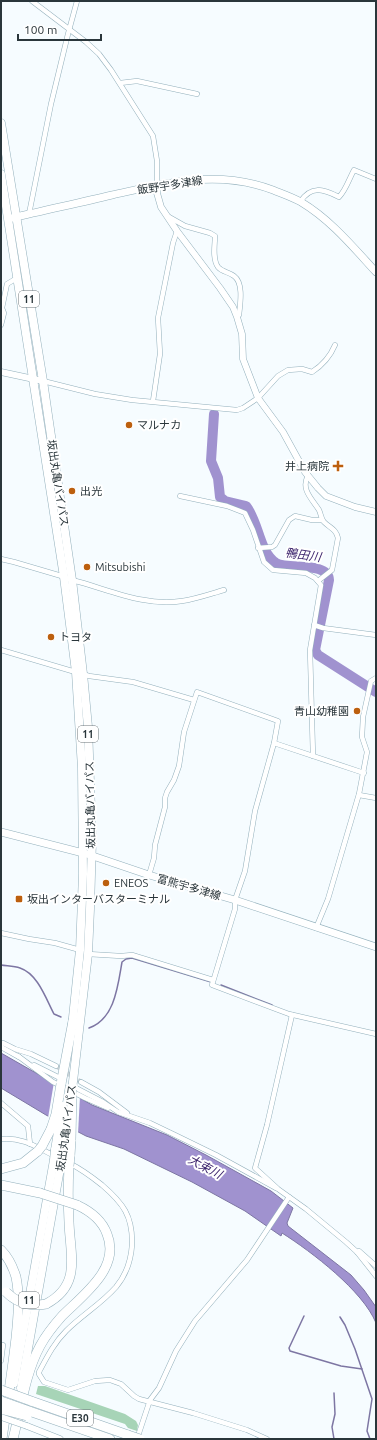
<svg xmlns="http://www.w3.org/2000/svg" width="377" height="1440" font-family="Ubuntu,'Noto Sans JP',sans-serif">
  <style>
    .green { fill: #a7d4b7 }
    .water { fill: #a092cf; stroke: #7d76a3 }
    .pier { fill: #f6fcff }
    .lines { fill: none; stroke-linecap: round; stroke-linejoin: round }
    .stream { stroke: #7d76a3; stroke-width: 1.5 }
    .river { stroke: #a092cf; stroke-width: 10 }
    .minor-tunnel { stroke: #cdd4d8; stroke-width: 4.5; stroke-dasharray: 4.5 2; stroke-linecap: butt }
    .minor-casing { stroke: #93b0bc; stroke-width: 5.5 }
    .tertiary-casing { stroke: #93b0bc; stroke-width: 7 }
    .secondary-casing { stroke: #93b0bc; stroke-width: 8 }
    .trunk-casing { stroke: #93b0bc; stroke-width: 9 }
    .motorway-casing { stroke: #93b0bc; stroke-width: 10 }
    .minor { stroke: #fff; stroke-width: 4.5 }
    .tertiary { stroke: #fff; stroke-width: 6 }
    .secondary { stroke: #fff; stroke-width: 7 }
    .trunk { stroke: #fff; stroke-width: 8 }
    .motorway { stroke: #fff; stroke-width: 9 }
    .tertiary-bridge-casing { stroke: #93b0bc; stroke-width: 7; stroke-linecap: butt }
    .trunk-bridge-casing { stroke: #93b0bc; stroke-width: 9; stroke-linecap: butt }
    .motorway-bridge-casing { stroke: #93b0bc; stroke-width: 10; stroke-linecap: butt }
    .tertiary-bridge { stroke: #fff; stroke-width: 6 }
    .trunk-bridge { stroke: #fff; stroke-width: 8 }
    .motorway-bridge { stroke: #fff; stroke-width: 9 }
    .poi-dot { fill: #bc5f0e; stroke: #fff; stroke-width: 1.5 }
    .labels { text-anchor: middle; stroke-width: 4; stroke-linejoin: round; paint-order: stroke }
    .shield { fill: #fff; stroke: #6a7276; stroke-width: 1 }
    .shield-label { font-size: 10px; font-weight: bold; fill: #2a363b }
    .street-label { font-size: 11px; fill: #2a363b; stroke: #fff }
    .poi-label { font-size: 11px; fill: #2a363b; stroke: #fff; text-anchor: start }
    .water-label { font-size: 12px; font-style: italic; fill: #3e266e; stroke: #fff }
  </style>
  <rect width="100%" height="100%" fill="#f6fcff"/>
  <!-- green -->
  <polygon class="green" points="38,1386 45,1386 125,1414 136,1421 138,1425 137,1431 128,1428 125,1424 36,1394"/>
  <!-- water -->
  <path class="water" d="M1 1053 92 1105 167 1135 206 1155 271 1191 293 1208 287 1223 288 1226 351 1275 364 1290 376 1307V1323C363 1291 312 1252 282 1233L281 1236 245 1211 192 1182 124 1149 86 1136 46 1115 1 1088Z"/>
  <!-- pier -->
  <polygon class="pier" points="54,1082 80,1096 78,1134 48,1118"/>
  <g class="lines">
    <!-- stream -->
    <g class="stream">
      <path d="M1 965C7 966 14 966 20 968 38 974 46 999 54 1014L61 1017"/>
      <polyline points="221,985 272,1005"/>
      <path d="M89 1028C115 1019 118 985 122 962L126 959 132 958 211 982"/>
      <polyline points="304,1316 289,1348 290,1351 341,1366 362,1369"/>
      <polyline points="340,1317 345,1325 355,1349 372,1399 367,1431 370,1439"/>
      <polyline points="334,1393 335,1414 332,1427 334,1439"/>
    </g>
    <!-- river -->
    <path class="river" d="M214 414 211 461 218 478 220 497 225 501 246 506C259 522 259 552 276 563 288 570 328 561 329 580L315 650 318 655 376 692"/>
    <!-- minor-tunnel -->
    <polyline class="minor-tunnel" points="56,1066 81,1082"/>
    <defs>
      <g id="minor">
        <polyline points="32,1 86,42 99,54 111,70 153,136 157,161 157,185"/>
        <polyline points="120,83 137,81 197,94"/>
        <path d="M300 202C311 185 323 189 339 197 346 190 349 179 354 170L376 179"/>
        <polyline points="29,214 51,104 68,34 77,1"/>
        <path d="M169 217 185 226 210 233 215 236C215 244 212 259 218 267 222 272 229 272 234 276 244 283 240 305 239 315L237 317"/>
        <polyline points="1,325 4,313 2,308 7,284 17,278"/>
        <path d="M43 381 95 394 132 400 237 410 243 408 258 398 278 376 288 370 302 369 312 372C323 365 330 357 335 345"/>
        <polyline points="153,401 160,354 158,318 173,243 177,231"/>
        <path d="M308 476C300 489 313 500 319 510 321 514 321 519 324 522 330 528 336 529 338 538L332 570 318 581"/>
        <polyline points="180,496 227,506 245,513 253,530 264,562 273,570 306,573 315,578 321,585 310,650 313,756"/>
        <polyline points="258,548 272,547 275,545 289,520 295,516 312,520 322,520"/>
        <polyline points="1,559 14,562 65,577"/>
        <path d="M72 580C108 589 144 607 182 601 196 599 210 594 224 590"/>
        <polyline points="314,625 323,628 376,635"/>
        <polyline points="1,650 89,676 133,682 194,700"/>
        <polyline points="274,743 364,773"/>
        <polyline points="359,795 376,798"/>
        <polyline points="149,875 154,858 155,845 165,807 165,798 167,792 174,780 179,766 184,732 197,692 278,721 274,743 255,811 245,871 235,900 235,909 212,985 289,1014 376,1034"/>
        <polyline points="316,928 328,899 359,794 367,752 362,737 363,717 371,681 376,678"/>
        <polyline points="1,933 29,939 55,943 80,950"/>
        <polyline points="88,954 121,956 132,955 213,980"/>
        <polyline points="292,1015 267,1125 255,1168 278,1189 306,1209 346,1242 357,1252 376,1276"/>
        <polyline points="1,1045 3,1043 15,1049 31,1054 56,1066"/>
        <polyline points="1,1047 19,1057"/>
        <polyline points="18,1056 53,1082 85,1098 108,1108"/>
        <polyline points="34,1065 62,1079"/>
        <polyline points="81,1082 99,1092 127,1113"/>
        <polyline points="72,1086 103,1102 118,1112 150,1123 175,1135 216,1155 276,1188"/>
        <polyline points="1,1103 28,1126 30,1144"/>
        <path d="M1 1139C23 1137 36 1147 55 1156"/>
        <path d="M69 1163C81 1169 92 1177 102 1185 123 1203 133 1216 132 1245 131 1260 126 1275 116 1287 101 1304 82 1315 66 1331 54 1343 47 1357 39 1372V1374L44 1382 68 1390 95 1381 110 1380 121 1384 134 1396 139 1399 193 1413 247 1430 267 1439"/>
        <polyline points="357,1252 359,1251 376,1266"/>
        <polyline points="1,1361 3,1345"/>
        <polyline points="137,1439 150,1400 159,1388 176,1351 195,1321 247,1260 289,1197"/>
      </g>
      <g id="tertiary">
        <polyline points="157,185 157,193 161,207 177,231 220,288 233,307 237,317 242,334 243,359 258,398 283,432 305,472 318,488 326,496 355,507 376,512"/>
        <polyline points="1,372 43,381"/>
        <polyline points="27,1426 60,1439"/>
      </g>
      <g id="secondary">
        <path d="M12 218C45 210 79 203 112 195 168 183 218 169 273 190 283 194 292 197 301 202 331 220 353 247 376 272"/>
        <polyline points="1,832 87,854 149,875 235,900 376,947"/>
      </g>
      <g id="trunk">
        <polyline points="1,123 43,381 72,580 83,674 88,727 92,839 90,909 88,954 72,1090"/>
        <polyline points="1,174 64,577 76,672 82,768 83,874 80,950 72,1027"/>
        <polyline points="55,1150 58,1132"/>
        <polyline points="62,1153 65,1136"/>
        <polyline points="14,1383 54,1160"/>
        <polyline points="21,1388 61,1163"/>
      </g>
      <g id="motorway">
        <polyline points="61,1084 73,1021"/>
        <polyline points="42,1146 51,1129"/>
        <polyline points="70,1156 71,1140"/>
        <polyline points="1,1169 23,1163 38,1151"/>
        <polyline points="1,1185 40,1193"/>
        <path d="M1 1250C8 1257 13 1267 16 1277 20 1297 18 1318 16 1338 12 1372 7 1405 2 1439"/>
        <path d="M46 1304C82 1285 70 1255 69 1222 68 1203 68 1185 69 1166"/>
        <polyline points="31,1401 128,1435"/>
        <polyline points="29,1411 110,1439"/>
        <path d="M13 1439C21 1408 25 1374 40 1346 46 1335 54 1325 62 1316 83 1295 121 1268 107 1234 102 1220 90 1211 77 1205"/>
      </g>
    </defs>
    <!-- minor casing -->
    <use href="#minor" class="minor-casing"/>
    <!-- tertiary casing -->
    <use href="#tertiary" class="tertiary-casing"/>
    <!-- secondary casing -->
    <use href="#secondary" class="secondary-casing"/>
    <!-- trunk casing -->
    <use href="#trunk" class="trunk-casing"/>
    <!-- motorway casing -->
    <use href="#motorway" class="motorway-casing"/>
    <!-- minor -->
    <use href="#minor" class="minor"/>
    <!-- tertiary -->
    <use href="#tertiary" class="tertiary"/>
    <!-- secondary -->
    <use href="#secondary" class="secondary"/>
    <!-- trunk -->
    <use href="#trunk" class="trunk"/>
    <!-- motorway -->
    <use href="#motorway" class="motorway"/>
    <defs>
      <polyline id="tertiary-bridge" points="1,1417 27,1426"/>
      <g id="trunk-bridge">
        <polyline points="58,1132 62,1106"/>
        <polyline points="65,1136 68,1112"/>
        <polyline points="54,1160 55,1150"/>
        <polyline points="61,1163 62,1153"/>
      </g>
      <g id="motorway-bridge">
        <polyline points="51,1129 56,1114 61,1084"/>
        <polyline points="71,1140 72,1090"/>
        <polyline points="38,1151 42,1146"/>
        <polyline points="69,1166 70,1156"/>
        <polyline points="40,1193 77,1205"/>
        <path d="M6 1292C17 1303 30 1307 46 1304"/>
        <polyline points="1,1390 31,1401"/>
        <polyline points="1,1401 29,1411"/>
        <polyline points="1,1409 27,1416"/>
        <polyline points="128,1435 140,1439"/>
      </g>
    </defs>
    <!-- tertiary-bridge casing -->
    <use href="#tertiary-bridge" class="tertiary-bridge-casing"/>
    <!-- trunk-bridge casing -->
    <use href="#trunk-bridge" class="trunk-bridge-casing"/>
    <!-- motorway-bridge casing -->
    <use href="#motorway-bridge" class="motorway-bridge-casing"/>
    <!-- tertiary-bridge -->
    <use href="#tertiary-bridge" class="tertiary-bridge"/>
    <!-- trunk-bridge -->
    <use href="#trunk-bridge" class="trunk-bridge"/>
    <!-- motorway-bridge -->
    <use href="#motorway-bridge" class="motorway-bridge"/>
  </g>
  <!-- markers -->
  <g class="poi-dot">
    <circle cx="129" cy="425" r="4"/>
    <path d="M336 460h4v4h4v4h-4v4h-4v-4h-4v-4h4z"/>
    <circle cx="72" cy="491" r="4"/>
    <circle cx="87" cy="567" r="4"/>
    <circle cx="51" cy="637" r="4"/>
    <circle cx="357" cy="711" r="4"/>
    <circle cx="106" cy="883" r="4"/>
    <rect x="15" y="895" width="8" height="8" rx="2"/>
  </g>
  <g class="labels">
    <!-- shield labels -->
    <g class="shield">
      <rect x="19" y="291" width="20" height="16" rx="3"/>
      <rect x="78" y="726" width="20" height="16" rx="3"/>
      <rect x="19" y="1292" width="20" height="16" rx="3"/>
      <rect x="67" y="1410" width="26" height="16" rx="3"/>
    </g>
    <g class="shield-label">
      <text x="29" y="303">11</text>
      <text x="88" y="738">11</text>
      <text x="29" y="1304">11</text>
      <text x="80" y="1422">E30</text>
    </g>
    <!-- street labels -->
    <g class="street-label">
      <text transform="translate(170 185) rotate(-9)" y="4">飯野宇多津線</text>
      <text transform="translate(58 483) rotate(81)" y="4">坂出丸亀バイパス</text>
      <text transform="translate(90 805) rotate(-91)" y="4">坂出丸亀バイパス</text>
      <text transform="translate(189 887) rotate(16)" y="4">富熊宇多津線</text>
      <text transform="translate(66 1128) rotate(-82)" y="4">坂出丸亀バイパス</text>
    </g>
    <!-- poi labels -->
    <g class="poi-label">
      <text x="137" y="429">マルナカ</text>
      <text x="329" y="470" text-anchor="end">井上病院</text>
      <text x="80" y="495">出光</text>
      <text x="95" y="571">Mitsubishi</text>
      <text x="59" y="641">トヨタ</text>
      <text x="349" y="715" text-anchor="end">青山幼稚園</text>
      <text x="114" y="887">ENEOS</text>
      <text x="27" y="903">坂出インターバスターミナル</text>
    </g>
    <!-- water labels -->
    <g class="water-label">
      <text transform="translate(303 555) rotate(8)" y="4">鴨田川</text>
      <text transform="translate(205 1167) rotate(28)" y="4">大束川</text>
    </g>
  </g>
  <!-- border -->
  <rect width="377" height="1440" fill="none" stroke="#2a363b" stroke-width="4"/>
  <!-- scale -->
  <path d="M18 34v6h83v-6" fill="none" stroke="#2a363b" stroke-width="2"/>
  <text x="24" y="34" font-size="12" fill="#2a363b" stroke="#ffffff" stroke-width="3" paint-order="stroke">100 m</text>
</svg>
